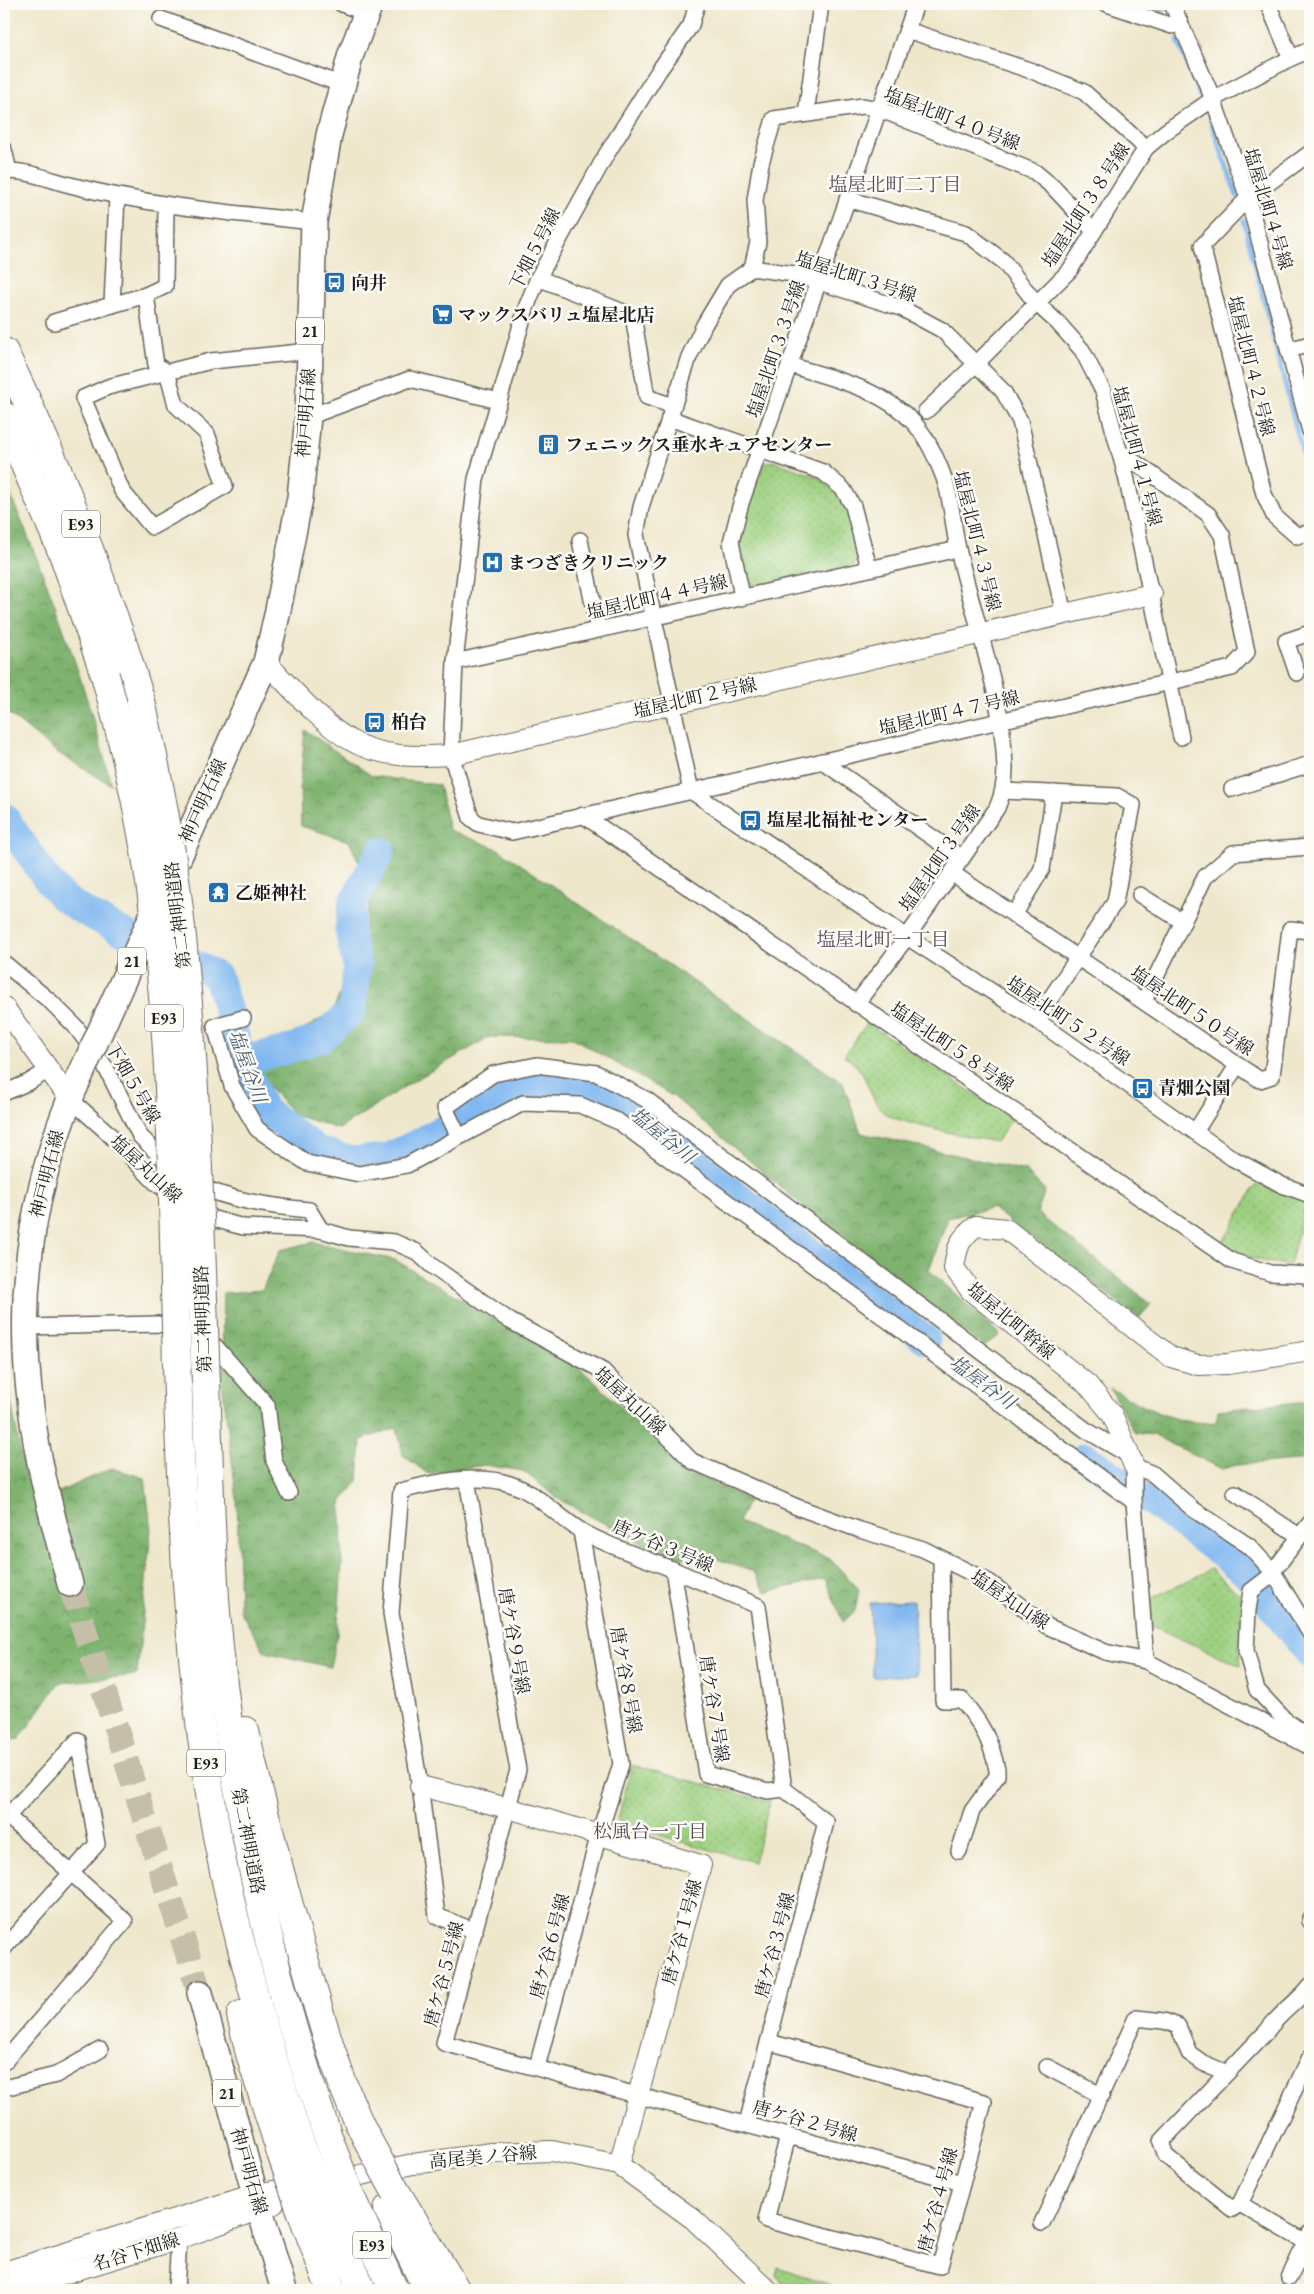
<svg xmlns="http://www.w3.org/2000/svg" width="1314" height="2294" font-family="'EB Garamond','Noto Serif JP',serif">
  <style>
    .forest { fill: url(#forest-crowns); stroke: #4d6745 }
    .park { fill: url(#park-dots); stroke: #5c764e }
    .water { fill: #80b8f0; stroke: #4e6a86 }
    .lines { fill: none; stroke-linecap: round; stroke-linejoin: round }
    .stream { stroke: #80b8f0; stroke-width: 5 }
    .river { stroke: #80b8f0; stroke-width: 29 }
    .primary-tunnel { stroke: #c5bea9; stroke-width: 25; stroke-dasharray: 25 12; stroke-linecap: butt }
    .minor-casing { stroke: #66635a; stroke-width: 18 }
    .tertiary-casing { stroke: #66635a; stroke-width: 22 }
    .primary-casing { stroke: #66635a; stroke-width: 28 }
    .motorway-casing { stroke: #66635a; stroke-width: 30 }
    .minor { stroke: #fff; stroke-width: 15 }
    .tertiary { stroke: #fff; stroke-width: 20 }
    .primary { stroke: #fff; stroke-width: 25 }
    .motorway { stroke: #fff; stroke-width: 28 }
    .primary-bridge-casing { stroke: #66635a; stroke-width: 28; stroke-linecap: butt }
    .motorway-bridge-casing { stroke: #66635a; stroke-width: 30; stroke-linecap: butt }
    .primary-bridge { stroke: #fff; stroke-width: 25 }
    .motorway-bridge { stroke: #fff; stroke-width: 28 }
    .labels { text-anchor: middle; stroke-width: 5; stroke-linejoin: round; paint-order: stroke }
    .shield { fill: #fdfcf7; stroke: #605f5e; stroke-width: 1 }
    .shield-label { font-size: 16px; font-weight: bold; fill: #1c1c1c }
    .street-label { font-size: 18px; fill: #1c1c1c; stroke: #fdfcf7 }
    .poi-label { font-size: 18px; font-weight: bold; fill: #1c1c1c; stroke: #fdfcf7; text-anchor: start }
    .neighbourhood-label { font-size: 19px; fill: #564857; stroke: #fdfcf7 }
    .water-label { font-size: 19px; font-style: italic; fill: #445a71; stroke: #fdfcf7 }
  </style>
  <defs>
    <pattern id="forest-crowns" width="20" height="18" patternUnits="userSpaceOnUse" patternTransform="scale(1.25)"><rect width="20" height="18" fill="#7eb26e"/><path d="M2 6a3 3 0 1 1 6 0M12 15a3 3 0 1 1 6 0" fill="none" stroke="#66905a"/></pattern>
    <pattern id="park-dots" width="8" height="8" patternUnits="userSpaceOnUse" patternTransform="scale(1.25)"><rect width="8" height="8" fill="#9dd080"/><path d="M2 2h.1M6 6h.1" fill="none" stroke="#87b26e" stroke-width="1.8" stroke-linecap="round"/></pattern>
  </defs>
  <rect width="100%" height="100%" fill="#fdfcf7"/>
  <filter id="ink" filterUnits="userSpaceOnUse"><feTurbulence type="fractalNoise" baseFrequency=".02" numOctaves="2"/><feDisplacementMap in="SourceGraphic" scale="10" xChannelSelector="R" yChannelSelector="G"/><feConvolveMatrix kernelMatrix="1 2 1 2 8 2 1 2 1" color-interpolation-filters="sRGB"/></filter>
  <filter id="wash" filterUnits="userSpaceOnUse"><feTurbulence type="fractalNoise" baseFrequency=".0096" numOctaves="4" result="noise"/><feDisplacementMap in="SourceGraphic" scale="20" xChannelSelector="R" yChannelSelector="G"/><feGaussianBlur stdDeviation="1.12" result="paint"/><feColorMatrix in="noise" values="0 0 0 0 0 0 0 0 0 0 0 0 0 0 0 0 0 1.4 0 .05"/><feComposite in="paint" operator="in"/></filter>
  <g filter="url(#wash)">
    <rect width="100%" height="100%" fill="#efe7cc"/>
    <!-- forest -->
    <g class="forest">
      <path d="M4 480C47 579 85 680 111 785L55 751 4 710Z"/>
      <polygon points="305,730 372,776 439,785 449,830 498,849 843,1083 861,1133 1026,1171 1045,1190 1037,1213 1151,1304 1139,1318 992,1208 948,1218 929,1270 1000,1335 984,1347 810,1212 674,1097 573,1038 490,1037 412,1082 339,1129 294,1115 261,1077 254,1046 297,1034 333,1011 365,928 372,889 349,841 301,826 300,784"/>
      <polygon points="4,1048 11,1057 4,1074"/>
      <polygon points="313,1242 395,1260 581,1369 692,1474 749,1500 738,1522 830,1559 859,1589 855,1611 843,1622 825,1579 765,1592 754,1572 708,1556 691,1560 653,1549 560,1500 523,1471 485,1465 428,1474 403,1455 397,1428 361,1440 358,1481 341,1502 342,1563 337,1635 330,1667 265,1652 240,1611 237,1500 222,1383 223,1293 262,1290 280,1250"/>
      <polygon points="7,1263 4,1365 4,1264"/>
      <polygon points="4,1366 26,1479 57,1493 112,1468 145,1478 151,1529 137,1675 59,1683 19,1739 4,1741"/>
      <path d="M1110 1388C1146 1407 1174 1426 1216 1422L1218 1410 1310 1401V1459L1237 1465 1222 1469 1153 1435 1135 1433Z"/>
    </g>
    <!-- park -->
    <g class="park">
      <polygon points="1126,4 1158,4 1162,13 1159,16"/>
      <path d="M773 461C793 469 821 475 837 491 851 505 855 538 859 557L854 566 753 586 745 581 740 542 744 516 764 463Z"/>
      <path d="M867 1023 1012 1119 996 1142C975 1137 892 1124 881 1110 866 1092 869 1071 844 1056Z"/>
      <path d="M1257 1183 1276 1191 1306 1200 1290 1265C1264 1263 1244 1257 1221 1245Z"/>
      <polygon points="1211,1569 1242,1596 1239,1645 1241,1666 1152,1626 1150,1599"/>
      <polygon points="632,1765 770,1802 754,1862 622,1825 618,1819"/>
      <polygon points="777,2267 847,2290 787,2290 775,2275"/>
    </g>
    <!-- water -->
    <polygon class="water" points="913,1601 917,1675 873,1677 870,1603"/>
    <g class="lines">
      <!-- stream -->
      <g class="stream">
        <polyline points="1161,4 1164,10"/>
        <polyline points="1178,41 1200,96"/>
        <polyline points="1210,119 1237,196"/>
        <polyline points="1244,221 1310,483"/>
      </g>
      <!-- river -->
      <g class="river">
        <polyline points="4,817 46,878 62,897 85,912 142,942 176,959 198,966 218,977 242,1060 263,1109 317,1150 351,1161 386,1158 420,1142 513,1089 547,1083 583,1085 610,1095 649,1119 725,1187 926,1340"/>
        <polyline points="242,1060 283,1051 321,1038 352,1011 357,967 349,930 353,902 381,851"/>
        <polyline points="1085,1457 1152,1502 1254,1579 1283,1621 1310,1654"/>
      </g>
    </g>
  </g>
  <g filter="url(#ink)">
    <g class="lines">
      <!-- primary-tunnel -->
      <polyline class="primary-tunnel" points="70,1584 200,1993"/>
      <defs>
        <g id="minor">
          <polyline points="342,4 366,13"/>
          <polyline points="1107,4 1172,26 1180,22"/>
          <polyline points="1172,4 1213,99 1248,198 1310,431"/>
          <polyline points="161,19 343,85"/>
          <polyline points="907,30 1032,71 1084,92 1146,148"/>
          <polyline points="1291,58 1310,50"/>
          <polyline points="806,114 821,4"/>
          <polyline points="4,150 9,171"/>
          <polyline points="1310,153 1248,198 1202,246 1264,494 1274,516 1297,536 1310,532"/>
          <path d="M4 172C21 168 53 181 70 185 150 206 232 213 314 222"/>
          <polyline points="847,199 966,233 1003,261 1036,303 1058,323 1082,350 1103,391 1126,476 1181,737"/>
          <polyline points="166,206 165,286 146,295 156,365 167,372 176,405 207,434 225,486 152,527 122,491 83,398 108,387 211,361 310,351"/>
          <polyline points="752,268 758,242 755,200 761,163 774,119 863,106 879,109 1035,172 1053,187 1094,231"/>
          <polyline points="538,278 633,316 647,397 673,406"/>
          <polyline points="112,305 117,196"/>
          <polyline points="54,322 146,295"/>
          <polyline points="1289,350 1310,344"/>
          <path d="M790 365C832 379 881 388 913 422 927 437 937 459 944 478 952 501 953 526 958 549 974 619 1003 695 1005 768 1005 783 1003 794 997 808L907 937 856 1004"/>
          <polyline points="926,411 977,363 1070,270 1146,148 1165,132 1213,99 1291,58 1268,4"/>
          <polyline points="308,417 410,379 499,401 526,308 538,278 606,155 658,72 691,25 697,4"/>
          <polyline points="669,418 823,472 843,489 853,506 869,568"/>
          <polyline points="580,540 598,629"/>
          <polyline points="958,549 455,662 451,755 471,818 479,824 512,832 1232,668 1247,652 1222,535 1208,514 1119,451"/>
          <polyline points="742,596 731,542 741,503 916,4"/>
          <polyline points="1064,614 1020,421 1003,391 942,330 901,308 794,274 752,268 728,285 704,325 689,357 641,507 636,535 691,791 907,937 1036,1020 1232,1158 1282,1185 1310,1195"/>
          <polyline points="455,662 476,479 499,401"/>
          <polyline points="1297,673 1286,641 1310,633"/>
          <polyline points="822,761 962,858"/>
          <polyline points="1232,789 1310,764"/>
          <polyline points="1004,791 1117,796 1133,805 1115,902 1036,1020"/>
          <polyline points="583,815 1232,1261 1270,1273 1309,1275 1310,1280"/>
          <polyline points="952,873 1260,1080 1272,1076 1290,929 1310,931"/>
          <polyline points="1140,895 1183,922"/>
          <polyline points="1014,915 1042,869 1054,793"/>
          <polyline points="4,963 51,1002 75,1026 106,1068 140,1136 172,1168"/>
          <polyline points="1144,1001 1205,877 1233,853 1310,847"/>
          <polyline points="243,1018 215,1026 232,1086 257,1129 307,1163 359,1174 407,1165 523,1103 580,1105 619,1122 1134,1502"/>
          <polyline points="4,1093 29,1082 49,1070"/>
          <polyline points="69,1098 106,1131 156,1183 174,1196"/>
          <polyline points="1195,1132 1238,1064"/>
          <polyline points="459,1137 445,1108 493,1074 537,1065 596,1073 647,1100 1086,1430 1130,1456"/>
          <path d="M195 1184C231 1201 269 1206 309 1210L321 1230"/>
          <polyline points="195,1210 214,1219 243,1227 321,1230 349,1238 394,1242 417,1252 432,1266 510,1321 603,1371 692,1461 797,1507 860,1530 923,1549 989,1582 1047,1626 1105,1652 1146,1661 1310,1747"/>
          <polyline points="26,1327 158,1324 190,1330 215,1346 267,1405 274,1461 289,1493"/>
          <polyline points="467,1480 518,1770 444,2043 962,2183"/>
          <polyline points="1235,1493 1299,1536"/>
          <polyline points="1310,1523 1268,1578 1251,1591 1248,1610 1246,1651 1257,1690 1284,1719 1310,1738"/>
          <path d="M941 1558 943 1700H962C981 1723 991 1740 997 1770V1776L972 1811 959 1851"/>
          <polyline points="673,1569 706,1774 768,1791 784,1789"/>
          <polyline points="1146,1661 1134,1502 1134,1466 1153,1474 1193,1509 1249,1546 1273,1572 1310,1633"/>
          <polyline points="4,1813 125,1921 4,2062"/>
          <polyline points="4,1820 78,1740 97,1844 4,1948"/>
          <polyline points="1310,1918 1310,1921"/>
          <path d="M475 1931 437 1916 420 1786 391 1613 401 1491C434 1482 477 1473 510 1484 539 1493 557 1517 583 1532 612 1548 643 1557 674 1570 702 1582 730 1594 758 1606L784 1789 826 1822 747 2123"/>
          <path d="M1310 1986C1297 2003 1279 2013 1267 2031L1161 2142 1166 2156 1232 2209 1240 2204 1306 2242 1310 2233"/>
          <polyline points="769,2042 984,2102 940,2266 766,2220 788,2136"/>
          <polyline points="537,2067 599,1834 621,1764 581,1531"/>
          <polyline points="1047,2067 1102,2096"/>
          <polyline points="4,2088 56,2075 100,2050"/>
          <polyline points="1240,2204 1310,2057"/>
          <polyline points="1042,2223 1136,2018 1164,2021 1178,2026 1189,2053 1203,2063 1227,2073"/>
          <polyline points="1289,2278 1306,2242"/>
          <polyline points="176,2290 179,2239"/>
        </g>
        <g id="tertiary">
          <path d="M266 662C289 686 322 724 350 740 380 758 418 757 451 755L1152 594"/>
          <polyline points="4,1007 69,1098"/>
          <path d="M1134 1466 1112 1414 1087 1384 971 1291 954 1268C957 1247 959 1239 976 1226L1006 1229 1171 1357 1198 1365 1228 1364 1310 1351"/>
          <polyline points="420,1786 508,1808 701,1865 619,2165"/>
          <polyline points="4,2272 255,2194 332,2181 413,2164 492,2153 552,2151 619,2165 693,2219 768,2290"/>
          <polyline points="10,2290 179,2239 274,2204"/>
        </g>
        <g id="primary">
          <polyline points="179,857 266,662 277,615 300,498 308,417 314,222 329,135 351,54 370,4"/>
          <path d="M70 1584C55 1526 38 1467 31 1407 15 1287 33 1174 85 1065"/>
          <polyline points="200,1993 255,2194 284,2290"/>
        </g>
        <g id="motorway">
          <path d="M4 352C59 467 105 580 141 702"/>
          <polyline points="4,416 64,556 105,675"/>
          <path d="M177 1366C182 1524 189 1681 217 1836 237 1942 267 2046 302 2148"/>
          <path d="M206 1383C210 1486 211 1590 224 1692 242 1845 278 1995 329 2140"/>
          <path d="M245 1731C261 1806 282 1881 303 1955 321 2017 337 2080 366 2137"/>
          <polyline points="241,2015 250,2054 281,2153"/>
          <polyline points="396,2192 456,2290"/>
          <polyline points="352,2200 394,2290"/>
          <polyline points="326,2208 362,2290"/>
          <polyline points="388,2209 428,2290"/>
          <polyline points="303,2216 331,2290"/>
        </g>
      </defs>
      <!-- minor casing -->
      <use href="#minor" class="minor-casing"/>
      <!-- tertiary casing -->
      <use href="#tertiary" class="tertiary-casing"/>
      <!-- primary casing -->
      <use href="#primary" class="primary-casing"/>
      <!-- motorway casing -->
      <use href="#motorway" class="motorway-casing"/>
      <!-- minor -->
      <use href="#minor" class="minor"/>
      <!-- tertiary -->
      <use href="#tertiary" class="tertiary"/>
      <!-- primary -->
      <use href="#primary" class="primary"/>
      <!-- motorway -->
      <use href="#motorway" class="motorway"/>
      <defs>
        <polyline id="primary-bridge" points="85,1065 157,905"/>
        <g id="motorway-bridge">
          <path d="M105 675C121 733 135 791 145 851 174 1021 172 1195 177 1366"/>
          <path d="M141 702C157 771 171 840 179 910 197 1067 200 1225 206 1383"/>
          <polyline points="366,2137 396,2192"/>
          <polyline points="329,2140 352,2200"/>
          <polyline points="302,2148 326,2208"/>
          <polyline points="281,2153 303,2216"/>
        </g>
      </defs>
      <!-- primary-bridge casing -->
      <use href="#primary-bridge" class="primary-bridge-casing"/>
      <!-- motorway-bridge casing -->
      <use href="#motorway-bridge" class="motorway-bridge-casing"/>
      <!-- primary-bridge -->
      <use href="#primary-bridge" class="primary-bridge"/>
      <!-- motorway-bridge -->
      <use href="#motorway-bridge" class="motorway-bridge"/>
    </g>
  </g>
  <!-- icons -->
  <defs>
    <symbol id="bus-square" viewBox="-11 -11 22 22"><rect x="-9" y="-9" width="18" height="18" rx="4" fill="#1f6fb2" stroke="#fdfcf7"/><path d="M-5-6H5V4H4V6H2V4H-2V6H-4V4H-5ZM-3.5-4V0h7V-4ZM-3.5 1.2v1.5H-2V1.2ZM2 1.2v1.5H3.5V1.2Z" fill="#fff"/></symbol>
    <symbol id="supermarket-square" viewBox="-11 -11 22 22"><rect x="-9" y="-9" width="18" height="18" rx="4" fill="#1f6fb2" stroke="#fdfcf7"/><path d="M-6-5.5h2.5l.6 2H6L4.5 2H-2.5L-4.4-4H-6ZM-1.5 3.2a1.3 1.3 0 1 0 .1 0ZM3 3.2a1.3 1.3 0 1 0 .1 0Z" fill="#fff"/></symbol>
    <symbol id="building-square" viewBox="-11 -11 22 22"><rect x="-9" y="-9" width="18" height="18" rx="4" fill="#1f6fb2" stroke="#fdfcf7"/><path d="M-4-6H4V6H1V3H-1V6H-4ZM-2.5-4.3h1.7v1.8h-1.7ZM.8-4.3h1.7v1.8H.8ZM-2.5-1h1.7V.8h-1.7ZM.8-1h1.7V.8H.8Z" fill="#fff"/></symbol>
    <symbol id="hospital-square" viewBox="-11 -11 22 22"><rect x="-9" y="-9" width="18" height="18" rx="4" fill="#1f6fb2" stroke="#fdfcf7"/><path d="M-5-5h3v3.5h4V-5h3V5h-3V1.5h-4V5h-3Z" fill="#fff"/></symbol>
    <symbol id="temple-square" viewBox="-11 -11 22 22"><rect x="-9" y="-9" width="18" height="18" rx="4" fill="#1f6fb2" stroke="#fdfcf7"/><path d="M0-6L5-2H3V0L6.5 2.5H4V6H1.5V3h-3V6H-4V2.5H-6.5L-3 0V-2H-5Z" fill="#fff"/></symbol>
  </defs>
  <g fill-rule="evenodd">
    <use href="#bus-square" x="322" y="270" width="25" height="25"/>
    <use href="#supermarket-square" x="430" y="302" width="25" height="25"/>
    <use href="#building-square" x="536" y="432" width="25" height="25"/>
    <use href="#hospital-square" x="480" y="550" width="25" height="25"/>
    <use href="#bus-square" x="362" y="710" width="25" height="25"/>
    <use href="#bus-square" x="738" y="808" width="25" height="25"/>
    <use href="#temple-square" x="206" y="880" width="25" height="25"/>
    <use href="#bus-square" x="1130" y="1076" width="25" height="25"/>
  </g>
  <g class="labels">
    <!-- shield labels -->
    <g class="shield">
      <rect x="296" y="317.5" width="28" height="27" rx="4"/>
      <rect x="62" y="510.5" width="38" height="27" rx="4"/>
      <rect x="118" y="947.5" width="28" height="27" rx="4"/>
      <rect x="145" y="1004.5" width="38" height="27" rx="4"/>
      <rect x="187" y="1749.5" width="38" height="27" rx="4"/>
      <rect x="213" y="2079.5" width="28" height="27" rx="4"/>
      <rect x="353" y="2231.5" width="38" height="27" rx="4"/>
    </g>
    <g class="shield-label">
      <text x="310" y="337">21</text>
      <text x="81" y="530">E93</text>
      <text x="132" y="967">21</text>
      <text x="164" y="1024">E93</text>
      <text x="206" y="1769">E93</text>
      <text x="227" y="2099">21</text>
      <text x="372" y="2251">E93</text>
    </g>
    <!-- street labels -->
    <g class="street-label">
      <text transform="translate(952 119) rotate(21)" y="6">塩屋北町４０号線</text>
      <text transform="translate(1086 205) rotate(-57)" y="6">塩屋北町３８号線</text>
      <text transform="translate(1268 209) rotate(73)" y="6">塩屋北町４号線</text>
      <text transform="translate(535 249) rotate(-63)" y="6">下畑５号線</text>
      <text transform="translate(856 277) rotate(18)" y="6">塩屋北町３号線</text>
      <text transform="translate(776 349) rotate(-71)" y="6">塩屋北町３３号線</text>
      <text transform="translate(1251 366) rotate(76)" y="6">塩屋北町４２号線</text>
      <text transform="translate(306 413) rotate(-86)" y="6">神戸明石線</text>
      <text transform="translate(1137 456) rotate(75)" y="6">塩屋北町４１号線</text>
      <text transform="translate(977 541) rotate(76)" y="6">塩屋北町４３号線</text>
      <text transform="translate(657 597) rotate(-13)" y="6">塩屋北町４４号線</text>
      <text transform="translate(695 698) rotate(-13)" y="6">塩屋北町２号線</text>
      <text transform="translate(949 713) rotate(-13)" y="6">塩屋北町４７号線</text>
      <text transform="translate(203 801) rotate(-66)" y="6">神戸明石線</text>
      <text transform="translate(940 858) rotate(-55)" y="6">塩屋北町３号線</text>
      <text transform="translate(178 915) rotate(-97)" y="6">第二神明道路</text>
      <text transform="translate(1192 1011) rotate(34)" y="6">塩屋北町５０号線</text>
      <text transform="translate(1068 1021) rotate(34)" y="6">塩屋北町５２号線</text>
      <text transform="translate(952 1047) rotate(34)" y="6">塩屋北町５８号線</text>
      <text transform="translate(133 1083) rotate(60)" y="6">下畑５号線</text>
      <text transform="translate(146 1169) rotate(43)" y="6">塩屋丸山線</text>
      <text transform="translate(47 1174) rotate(-76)" y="6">神戸明石線</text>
      <text transform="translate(203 1319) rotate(-92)" y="6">第二神明道路</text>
      <text transform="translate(1011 1321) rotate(40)" y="6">塩屋北町幹線</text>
      <text transform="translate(630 1401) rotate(43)" y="6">塩屋丸山線</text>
      <text transform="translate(663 1546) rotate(23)" y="6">唐ケ谷３号線</text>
      <text transform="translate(1010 1600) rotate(34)" y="6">塩屋丸山線</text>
      <text transform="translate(514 1641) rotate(80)" y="6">唐ケ谷９号線</text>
      <text transform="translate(626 1680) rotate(80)" y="6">唐ケ谷８号線</text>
      <text transform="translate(714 1709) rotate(81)" y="6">唐ケ谷７号線</text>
      <text transform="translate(248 1841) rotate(79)" y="6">第二神明道路</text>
      <text transform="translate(682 1932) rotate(-75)" y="6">唐ケ谷１号線</text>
      <text transform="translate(775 1945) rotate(-75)" y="6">唐ケ谷３号線</text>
      <text transform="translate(550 1946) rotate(-75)" y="6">唐ケ谷６号線</text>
      <text transform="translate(444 1974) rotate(-75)" y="6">唐ケ谷５号線</text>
      <text transform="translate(805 2121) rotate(16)" y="6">唐ケ谷２号線</text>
      <text transform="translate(483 2157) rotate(-5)" y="6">高尾美ノ谷線</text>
      <text transform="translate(249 2171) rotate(74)" y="6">神戸明石線</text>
      <text transform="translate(938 2200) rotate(-75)" y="6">唐ケ谷４号線</text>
      <text transform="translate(136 2252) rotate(-17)" y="6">名谷下畑線</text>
    </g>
    <!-- poi labels -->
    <g class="poi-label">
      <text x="351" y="289">向井</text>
      <text x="458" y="321">マックスバリュ塩屋北店</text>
      <text x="565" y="451">フェニックス垂水キュアセンター</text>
      <text x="508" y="569">まつざきクリニック</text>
      <text x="391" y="728">柏台</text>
      <text x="767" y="826">塩屋北福祉センター</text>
      <text x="235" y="899">乙姫神社</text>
      <text x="1158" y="1094">青畑公園</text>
    </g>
    <!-- neighbourhood labels -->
    <g class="neighbourhood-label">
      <text x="895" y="191">塩屋北町二丁目</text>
      <text x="883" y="946">塩屋北町一丁目</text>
      <text x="650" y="1838">松風台一丁目</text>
    </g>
    <!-- water labels -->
    <g class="water-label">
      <text transform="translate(248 1066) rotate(70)" y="7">塩屋谷川</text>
      <text transform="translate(663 1135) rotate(39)" y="7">塩屋谷川</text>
      <text transform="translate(983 1382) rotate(36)" y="7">塩屋谷川</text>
    </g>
  </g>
  <!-- margin -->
  <rect width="1314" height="2294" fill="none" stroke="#fdfcf7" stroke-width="20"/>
</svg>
